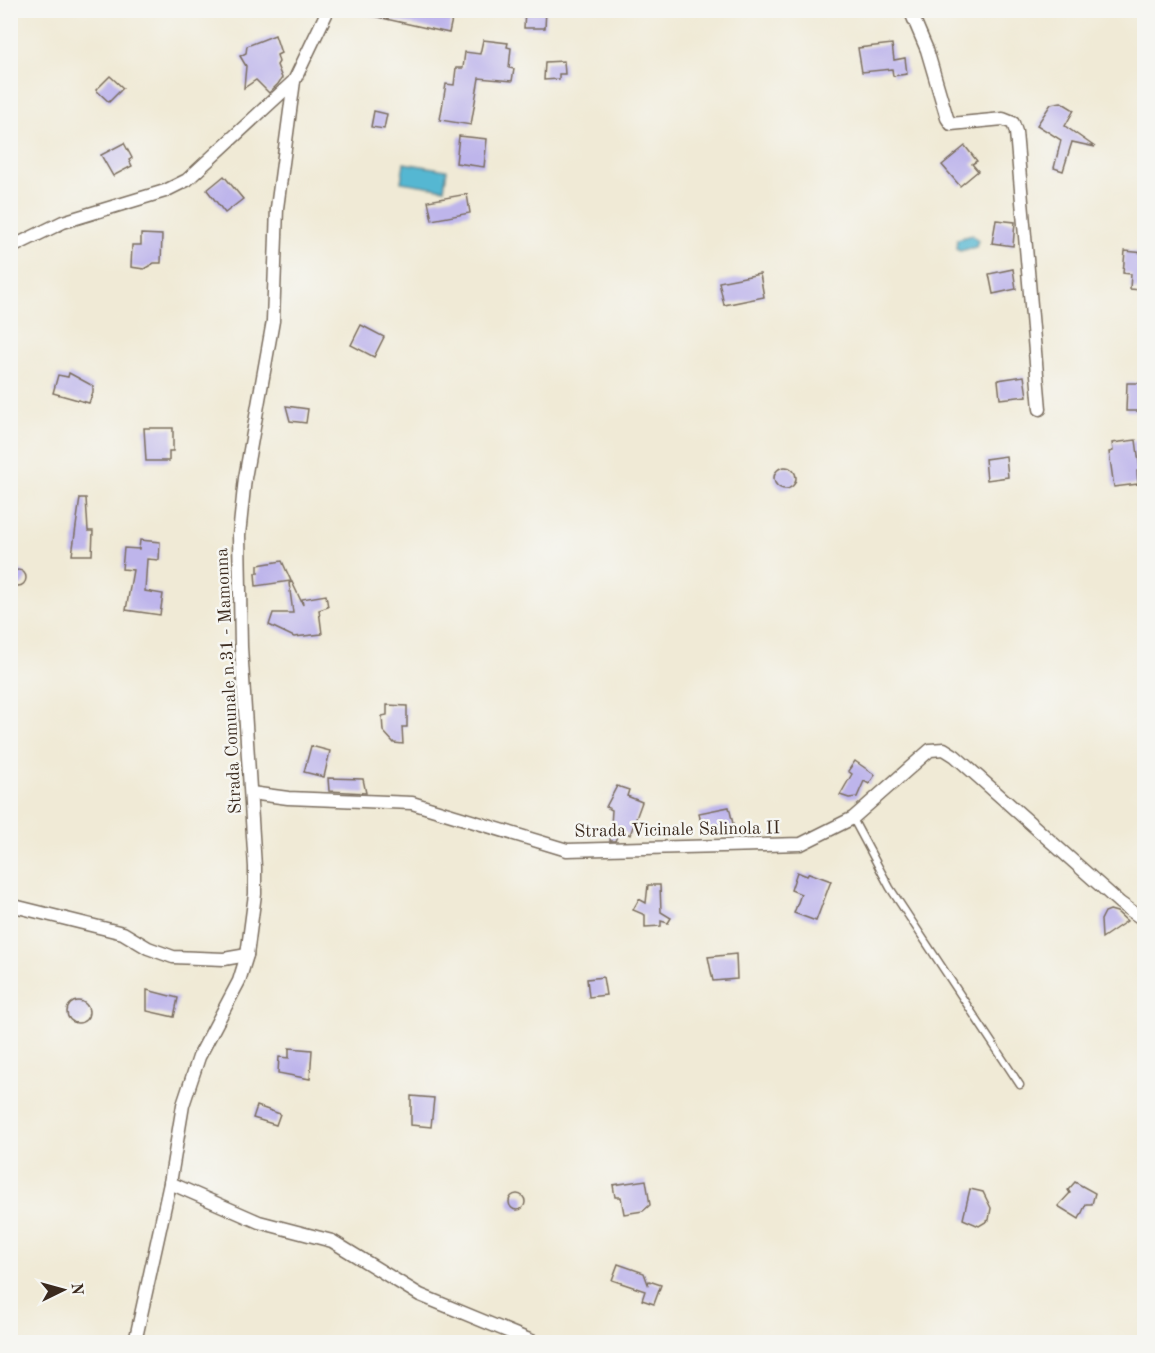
<svg xmlns="http://www.w3.org/2000/svg" width="1155" height="1353" font-family="'Old Standard TT',serif">
  <style>
    .water { fill: #54b7d2; stroke: #487078; stroke-width: 1.5 }
    .building { fill: #beb5eb }
    .lines { fill: none; stroke-linecap: round; stroke-linejoin: round }
    .service-casing { stroke: #7a6d5e; stroke-width: 9 }
    .minor-casing { stroke: #7a6d5e; stroke-width: 15 }
    .service { stroke: #fff; stroke-width: 6 }
    .minor { stroke: #fff; stroke-width: 12 }
    .labels { text-anchor: middle; stroke-width: 5; stroke-linejoin: round; paint-order: stroke }
    .street-label { font-size: 18px; fill: #3b2a1e; stroke: #f6f6f2 }
  </style>
  <rect width="100%" height="100%" fill="#f6f6f2"/>
  <filter id="ink" filterUnits="userSpaceOnUse"><feTurbulence type="fractalNoise" baseFrequency=".0167" numOctaves="2"/><feDisplacementMap in="SourceGraphic" scale="12" xChannelSelector="R" yChannelSelector="G"/><feConvolveMatrix kernelMatrix="1 2 1 2 8 2 1 2 1" color-interpolation-filters="sRGB"/></filter>
  <filter id="wash" filterUnits="userSpaceOnUse"><feTurbulence type="fractalNoise" baseFrequency=".008" numOctaves="4" result="noise"/><feDisplacementMap in="SourceGraphic" scale="24" xChannelSelector="R" yChannelSelector="G"/><feGaussianBlur stdDeviation="1.35" result="paint"/><feColorMatrix in="noise" values="0 0 0 0 0 0 0 0 0 0 0 0 0 0 0 0 0 1.4 0 .05"/><feComposite in="paint" operator="in"/></filter>
  <g filter="url(#wash)">
    <rect width="100%" height="100%" fill="#f0ead6"/>
    <!-- water -->
    <g class="water">
      <polygon points="404,163 447,170 444,189 401,182"/>
      <polygon points="972,235 978,240 976,247 960,251 956,249 957,239"/>
    </g>
    <g id="blocks">
      <!-- building -->
      <g class="building">
        <polygon points="368,10 454,10 449,33 368,15"/>
        <polygon points="525,10 546,10 545,28 524,28"/>
        <polygon points="275,35 281,53 277,55 279,62 277,65 282,78 278,84 269,93 256,80 244,88 246,66 240,56 246,53 247,46"/>
        <polygon points="483,40 508,43 507,47 511,48 509,68 514,69 512,81 479,78 471,125 440,120 446,84 454,85 456,68 463,68 465,52 480,54"/>
        <polygon points="892,44 894,60 905,58 907,74 893,76 892,69 862,72 858,48"/>
        <polygon points="564,61 565,74 559,74 559,79 544,80 545,62"/>
        <polygon points="110,76 123,88 109,102 96,90"/>
        <polygon points="1061,102 1074,110 1065,126 1095,147 1072,142 1063,171 1054,168 1061,140 1037,125 1051,104"/>
        <polygon points="374,111 387,114 384,129 371,127"/>
        <polygon points="459,136 487,139 484,167 456,163"/>
        <polygon points="124,143 132,158 129,160 132,166 113,176 101,155"/>
        <polygon points="965,146 977,161 972,164 978,171 960,186 942,165"/>
        <polygon points="224,176 243,199 225,213 207,190"/>
        <polygon points="467,194 470,213 432,220 428,201"/>
        <polygon points="996,220 1015,222 1013,246 992,243"/>
        <polygon points="141,234 162,235 161,263 154,263 144,269 131,267 132,245 141,245"/>
        <polygon points="1125,251 1144,253 1144,280 1141,290 1130,289 1131,274 1123,273"/>
        <polygon points="1013,269 1016,289 993,294 989,274"/>
        <polygon points="760,274 764,297 724,305 719,282"/>
        <polygon points="361,325 384,337 374,357 351,345"/>
        <polygon points="69,373 93,386 93,392 89,403 53,393 58,375 68,377"/>
        <polygon points="1024,376 1027,396 1000,399 998,380"/>
        <polygon points="1127,383 1144,383 1144,411 1126,411"/>
        <polygon points="286,406 308,409 306,423 290,421"/>
        <polygon points="144,428 173,428 173,451 169,451 169,461 146,461"/>
        <polygon points="1136,440 1140,470 1137,471 1138,484 1114,487 1109,452 1113,451 1112,443"/>
        <polygon points="1006,456 1008,477 987,480 985,459"/>
        <circle cx="785" cy="478" r="11"/>
        <polygon points="80,498 86,498 88,531 93,531 92,555 72,555"/>
        <polygon points="140,540 160,542 159,560 147,559 145,591 163,594 160,615 126,610 133,570 122,569 124,548 139,549"/>
        <polygon points="282,561 291,581 256,586 255,573 258,573 258,565"/>
        <circle cx="18" cy="578" r="8"/>
        <polygon points="292,582 303,605 302,599 326,595 328,607 319,610 322,634 294,637 269,625 273,613 293,613 289,583"/>
        <polygon points="387,705 407,706 407,727 402,727 403,744 394,743 383,731 382,716 387,715"/>
        <polygon points="311,746 330,751 324,777 304,772"/>
        <polygon points="855,761 875,775 869,784 864,781 857,797 849,798 840,795 852,774 848,771"/>
        <polygon points="328,778 363,779 366,793 329,791"/>
        <polygon points="617,786 629,790 627,796 642,802 630,835 620,829 615,841 610,841 612,810 606,807"/>
        <polygon points="729,807 734,828 703,834 699,813"/>
        <polygon points="797,872 807,876 809,873 831,881 816,921 794,913 801,894 791,890"/>
        <polygon points="648,885 660,885 661,912 671,918 668,923 661,921 661,926 645,927 645,915 633,910 639,899 646,903"/>
        <polygon points="1110,910 1117,912 1127,921 1102,938 1101,920 1105,912"/>
        <polygon points="736,954 737,979 713,981 708,957"/>
        <polygon points="603,977 606,995 589,997 587,979"/>
        <polygon points="147,990 178,998 174,1017 147,1011"/>
        <circle cx="78" cy="1012" r="11"/>
        <polygon points="289,1048 312,1050 310,1079 278,1073 279,1057 289,1058"/>
        <polygon points="411,1096 434,1098 431,1127 411,1125"/>
        <polygon points="257,1106 280,1114 276,1125 253,1118"/>
        <polygon points="646,1180 650,1205 643,1211 624,1214 621,1197 615,1197 613,1185"/>
        <polygon points="1075,1182 1095,1193 1092,1204 1086,1204 1079,1219 1058,1206 1070,1193 1068,1190"/>
        <polygon points="970,1189 983,1192 991,1208 989,1220 979,1226 963,1219"/>
        <circle cx="517" cy="1202" r="8"/>
        <polygon points="618,1264 644,1273 648,1284 649,1281 661,1285 654,1304 642,1300 645,1291 612,1280"/>
      </g>
    </g>
  </g>
  <g filter="url(#ink)">
    <use href="#blocks" fill-opacity="0" stroke="#7a6d5e" stroke-width="1.5"/>
    <g class="lines">
      <defs>
        <polyline id="service" points="853,819 890,888 1020,1085"/>
        <g id="minor">
          <polyline points="910,10 927,50 947,118 951,124 1003,119 1013,123 1016,132 1040,409"/>
          <polyline points="10,248 63,222 165,191 187,180 294,81"/>
          <polyline points="251,793 288,798 412,803 567,850 801,844 853,818 930,750 944,749 955,756 1120,903 1144,920"/>
          <polyline points="10,905 123,933 148,948 173,957 224,959 247,955"/>
          <polyline points="170,1183 259,1222 332,1241 420,1295 534,1342"/>
          <polyline points="135,1342 170,1183 183,1105 199,1057 239,981 247,955 255,894 255,867 241,647 239,535 245,478 273,321 277,208 294,81 328,10"/>
        </g>
      </defs>
      <!-- service casing -->
      <use href="#service" class="service-casing"/>
      <!-- minor casing -->
      <use href="#minor" class="minor-casing"/>
      <!-- service -->
      <use href="#service" class="service"/>
      <!-- minor -->
      <use href="#minor" class="minor"/>
    </g>
  </g>
  <g class="labels">
    <!-- street labels -->
    <g class="street-label">
      <text transform="translate(228 681) rotate(-93)" y="6">Strada Comunale n.31 - Mamonna</text>
      <text transform="translate(677 829) rotate(-1)" y="6">Strada Vicinale Salinola II</text>
    </g>
  </g>
  <!-- margin -->
  <rect width="1155" height="1353" fill="none" stroke="#f6f6f2" stroke-width="36"/>
  <!-- north arrow -->
  <g transform="translate(63 1290) rotate(85)" stroke="#f6f6f2" stroke-width="4.5" paint-order="stroke">
  <path d="M0-4.5L10 22L0 15L-10 22Z" fill="#3b2a1e"/>
  <text y="-9" font-size="16" font-weight="bold" text-anchor="middle" fill="#3b2a1e">N</text>
  </g>
</svg>
